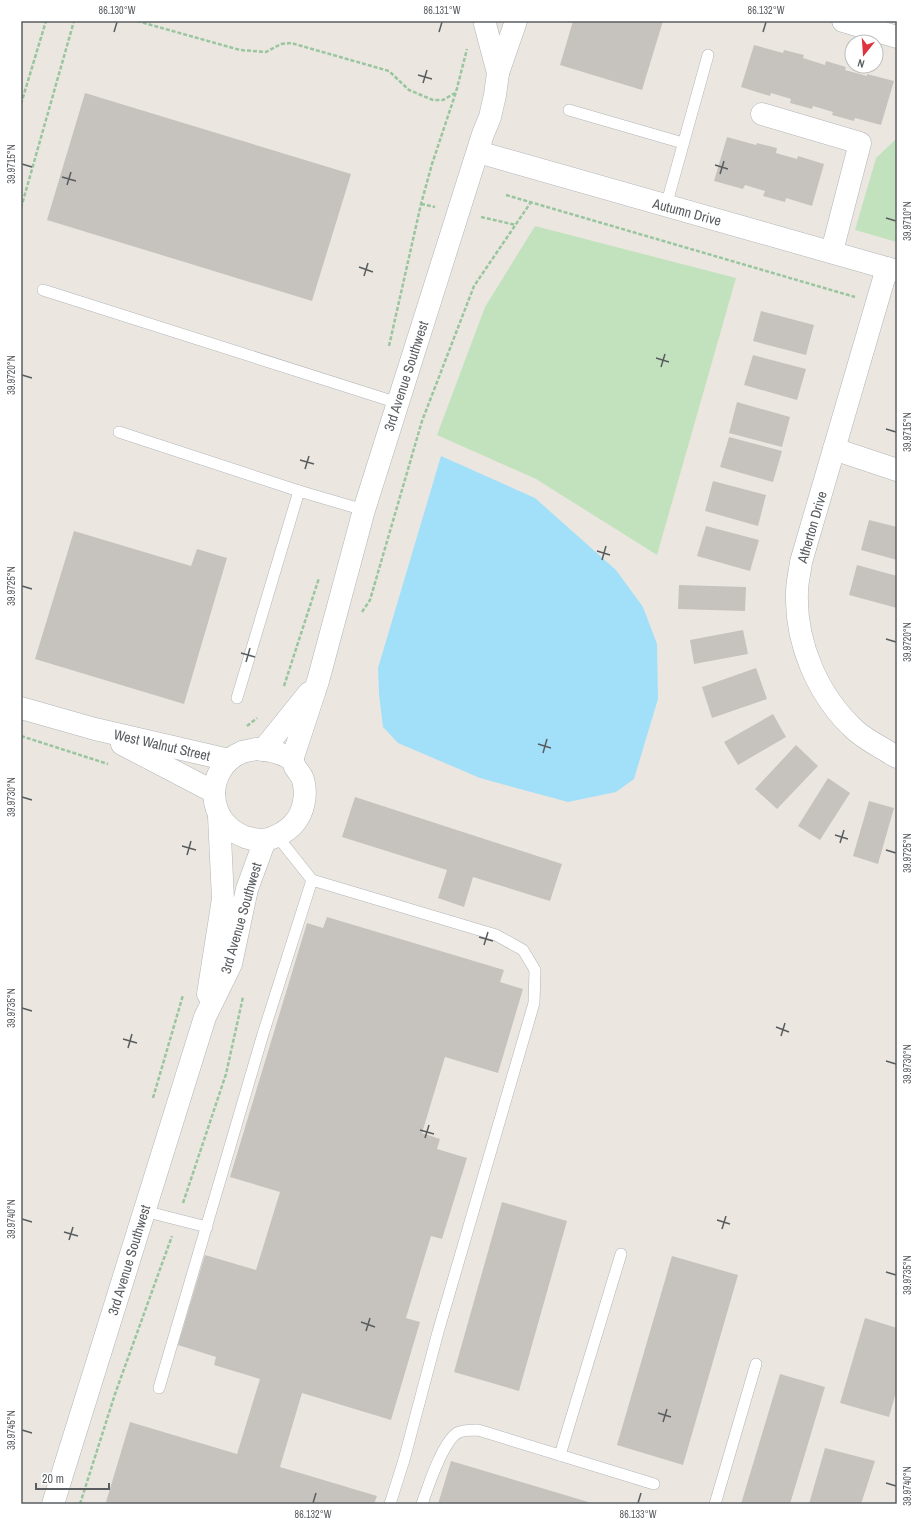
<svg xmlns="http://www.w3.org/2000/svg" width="918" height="1525" font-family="'Archivo Narrow',sans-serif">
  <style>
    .green { fill: #c2e2bd }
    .water { fill: #a2dff9 }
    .building { fill: #c6c2be }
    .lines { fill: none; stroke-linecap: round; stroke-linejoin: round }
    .lane-casing { stroke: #b1b4b7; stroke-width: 12 }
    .street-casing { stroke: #b1b4b7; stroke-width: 23 }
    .secondary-casing { stroke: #b0b4b7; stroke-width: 23 }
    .path { stroke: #99c59f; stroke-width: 2.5; stroke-dasharray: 4 2; stroke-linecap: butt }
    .lane { stroke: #fff; stroke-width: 11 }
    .street { stroke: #fff; stroke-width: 22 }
    .secondary { stroke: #fff; stroke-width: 22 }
    .ticks { fill: none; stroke: #595d60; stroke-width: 1.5 }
    .labels { text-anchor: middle; stroke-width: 4; stroke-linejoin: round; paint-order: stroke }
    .street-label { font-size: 14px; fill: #595d60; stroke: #fff }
    .neatline { fill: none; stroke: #595d60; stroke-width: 1.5 }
    .ticks-label { font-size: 10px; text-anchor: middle; fill: #595d60 }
  </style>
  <rect width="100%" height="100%" fill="#ebe7e0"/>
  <!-- green -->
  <g class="green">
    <polygon points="897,138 897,242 855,230 876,158"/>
    <polygon points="535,226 736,278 657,555 536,479 437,435 485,307"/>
  </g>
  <!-- water -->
  <polygon class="water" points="441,456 535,498 616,570 643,607 657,644 658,699 634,779 616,792 568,802 480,778 398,743 383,727 379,694 378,668"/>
  <!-- building -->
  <g class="building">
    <polygon points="573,21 663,21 642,90 560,65"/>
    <polygon points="754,45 783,53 784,50 804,55 803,58 825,65 826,61 846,67 845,70 867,76 867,74 894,81 881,125 855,118 854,121 832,115 833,112 813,106 812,109 790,103 791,99 771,93 770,96 741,87"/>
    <polygon points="85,93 351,174 312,301 47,220"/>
    <polygon points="727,137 756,145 757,143 777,148 776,153 797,159 798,156 824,164 812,206 786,198 785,202 763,196 765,191 745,185 743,189 714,181"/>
    <polygon points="761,311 814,325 806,355 753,341"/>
    <polygon points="753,355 806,369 797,400 744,385"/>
    <polygon points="737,402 790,417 782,447 729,433"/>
    <polygon points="729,437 782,451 773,482 720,467"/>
    <polygon points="713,481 766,495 758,526 705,511"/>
    <polygon points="869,520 897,527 897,560 861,550"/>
    <polygon points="706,526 759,540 750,571 697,556"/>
    <polygon points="74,531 191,566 197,549 227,558 184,704 35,659"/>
    <polygon points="857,565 897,576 897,608 849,595"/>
    <polygon points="679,585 746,587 745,611 678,609"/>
    <polygon points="743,630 748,654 694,664 690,640"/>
    <polygon points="756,668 767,699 712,718 702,687"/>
    <polygon points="773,714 786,737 738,765 724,742"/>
    <polygon points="796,745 818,766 777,809 755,789"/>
    <polygon points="828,778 850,793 820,840 798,826"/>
    <polygon points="355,797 562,864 550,901 473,877 464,907 438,898 447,870 342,837"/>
    <polygon points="869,801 894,808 878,864 853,856"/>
    <polygon points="327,917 504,970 500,982 523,989 498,1073 445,1057 422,1133 440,1139 437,1149 467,1158 442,1239 431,1236 406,1318 420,1322 391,1420 302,1393 280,1467 377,1496 374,1504 114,1504 106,1502 130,1422 237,1454 260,1379 214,1365 216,1357 178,1345 205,1255 256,1270 280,1192 230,1177 307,923 323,928"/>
    <polygon points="502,1202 567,1221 519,1391 454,1372"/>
    <polygon points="672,1256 738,1275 683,1465 617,1445"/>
    <polygon points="865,1318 897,1328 897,1389 889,1417 840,1403"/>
    <polygon points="780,1374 825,1387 790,1504 741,1504"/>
    <polygon points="825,1448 875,1461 861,1504 809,1504"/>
    <polygon points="451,1461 595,1504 438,1504"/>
  </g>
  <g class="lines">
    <defs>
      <g id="lane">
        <polyline points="569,110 683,143"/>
        <polyline points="666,206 708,55"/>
        <polyline points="43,290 398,403"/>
        <polyline points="119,432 299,491"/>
        <polyline points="237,698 299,491 364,510"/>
        <polyline points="277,836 312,880 496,935 523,950 535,970 534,1003 438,1332 404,1460 390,1504"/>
        <polyline points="144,1211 207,1227"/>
        <polyline points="159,1388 263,1034 312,880"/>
        <polyline points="560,1455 621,1254"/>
        <path d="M422 1504C428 1487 442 1443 457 1433 462 1430 472 1430 478 1430L654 1484"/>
        <polyline points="715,1504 756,1364"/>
      </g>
      <g id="street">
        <polyline points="762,114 860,143 832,251"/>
        <polyline points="478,152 897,271"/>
        <path d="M887 268 801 562C800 571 797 582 797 592 795 643 818 696 855 730 866 740 881 747 893 755L897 757"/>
        <polyline points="834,449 897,470"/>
        <polyline points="21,708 95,729 229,760"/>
        <polyline points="122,744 214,792"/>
      </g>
      <g id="secondary">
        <polyline points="485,21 485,24 498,73"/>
        <polyline points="843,21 897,37"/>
        <path d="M256 749C268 750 281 752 291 759 293 761 294 764 295 767 297 770 300 774 302 777 307 789 305 807 298 818 292 828 282 834 272 838 263 841 254 840 245 837 206 823 203 769 242 752 246 751 252 750 256 749Z"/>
        <polyline points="263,750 309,693"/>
        <polyline points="292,760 318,681 364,510 483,134 490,117 495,95 498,73 516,21"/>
        <polyline points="208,994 223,899 219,816"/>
        <polyline points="53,1504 205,1017 231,964 247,889 265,840"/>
      </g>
    </defs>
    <!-- lane casing -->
    <use href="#lane" class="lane-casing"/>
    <!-- street casing -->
    <use href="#street" class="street-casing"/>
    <!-- secondary casing -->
    <use href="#secondary" class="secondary-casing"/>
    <!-- path -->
    <g class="path">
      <polyline points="137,21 240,50 266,52 281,44 291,43 389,71 409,90 433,100 443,100 455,93"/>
      <polyline points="21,104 46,21"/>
      <polyline points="506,195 855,297"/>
      <polyline points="421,204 435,207"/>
      <polyline points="21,208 74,21"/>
      <polyline points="481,217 516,225"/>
      <polyline points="389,346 421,204 432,164 456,92 467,49"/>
      <polyline points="362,612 370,600 422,421 474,286 531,202"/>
      <polyline points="284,686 319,578"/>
      <polyline points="247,726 257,718"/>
      <polyline points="21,736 108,764"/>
      <polyline points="153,1098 183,995"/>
      <polyline points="183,1203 226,1074 243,997"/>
      <polyline points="80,1504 115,1394 172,1236"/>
    </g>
    <!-- lane -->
    <use href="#lane" class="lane"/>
    <!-- street -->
    <use href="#street" class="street"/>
    <!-- secondary -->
    <use href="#secondary" class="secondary"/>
  </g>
  <!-- ticks -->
  <path class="ticks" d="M114 32 117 22M439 32 442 22M763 32 766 22M418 75 432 79M423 83 427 70M22 164 32 167M715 165 728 169M720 174 724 161M62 177 76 181M67 185 71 172M886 218 896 221M359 267 373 272M364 276 368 263M656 358 669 362M661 367 665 354M22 375 32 378M886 429 896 432M300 460 314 464M305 469 309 456M597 551 610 555M602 560 606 546M22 586 32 589M886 639 896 642M241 653 255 657M246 662 250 648M538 744 551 748M543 753 547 739M22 797 32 800M835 835 848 839M840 843 844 830M182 846 196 850M886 850 896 853M187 855 191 841M479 937 493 941M484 945 488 932M22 1008 32 1011M776 1027 789 1032M781 1036 785 1023M123 1039 137 1043M128 1048 132 1034M886 1061 896 1064M420 1130 434 1134M425 1138 429 1125M22 1219 32 1222M717 1220 730 1224M722 1229 726 1216M64 1232 78 1236M69 1240 73 1227M886 1272 896 1275M361 1322 375 1327M366 1331 370 1318M658 1413 671 1417M663 1422 667 1409M22 1430 32 1433M886 1483 896 1486M313 1503 316 1493M638 1503 641 1493"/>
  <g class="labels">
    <!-- street labels -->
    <g class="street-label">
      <text transform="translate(687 212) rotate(15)" y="5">Autumn Drive</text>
      <text transform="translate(406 376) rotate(-72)" y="5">3rd Avenue Southwest</text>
      <text transform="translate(812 527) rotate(-74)" y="5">Atherton Drive</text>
      <text transform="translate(162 745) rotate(13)" y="5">West Walnut Street</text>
      <text transform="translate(241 918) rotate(-74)" y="5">3rd Avenue Southwest</text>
      <text transform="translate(129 1260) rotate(-73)" y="5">3rd Avenue Southwest</text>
    </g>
  </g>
  <!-- border -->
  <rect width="918" height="1525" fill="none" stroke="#ffffff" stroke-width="44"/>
  <!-- north arrow -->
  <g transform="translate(864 54) rotate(197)"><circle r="19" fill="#ffffff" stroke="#bdbebf"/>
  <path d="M0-3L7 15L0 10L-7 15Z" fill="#de343e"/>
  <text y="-6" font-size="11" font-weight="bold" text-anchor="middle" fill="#595d60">N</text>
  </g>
  <!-- scale -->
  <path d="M36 1483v6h73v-6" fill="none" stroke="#595d60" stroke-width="2"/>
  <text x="42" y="1483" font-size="12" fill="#595d60" stroke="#ffffff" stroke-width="3" paint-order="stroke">20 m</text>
  <rect x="22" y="22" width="874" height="1481" class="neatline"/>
  <g class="ticks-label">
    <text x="117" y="14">86.130°W</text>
    <text x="442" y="14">86.131°W</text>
    <text x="766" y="14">86.132°W</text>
    <text transform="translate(11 164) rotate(-90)" y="4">39.9715°N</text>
    <text transform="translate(907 221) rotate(-90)" y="4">39.9710°N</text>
    <text transform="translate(11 375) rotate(-90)" y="4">39.9720°N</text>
    <text transform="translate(907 432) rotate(-90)" y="4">39.9715°N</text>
    <text transform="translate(11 586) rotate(-90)" y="4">39.9725°N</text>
    <text transform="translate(907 642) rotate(-90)" y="4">39.9720°N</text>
    <text transform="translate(11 797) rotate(-90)" y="4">39.9730°N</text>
    <text transform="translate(907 853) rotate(-90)" y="4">39.9725°N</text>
    <text transform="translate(11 1008) rotate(-90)" y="4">39.9735°N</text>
    <text transform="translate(907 1064) rotate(-90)" y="4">39.9730°N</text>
    <text transform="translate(11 1219) rotate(-90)" y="4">39.9740°N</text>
    <text transform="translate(907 1275) rotate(-90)" y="4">39.9735°N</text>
    <text transform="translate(11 1430) rotate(-90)" y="4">39.9745°N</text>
    <text transform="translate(907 1486) rotate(-90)" y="4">39.9740°N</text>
    <text x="313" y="1518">86.132°W</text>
    <text x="638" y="1518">86.133°W</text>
  </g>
</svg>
